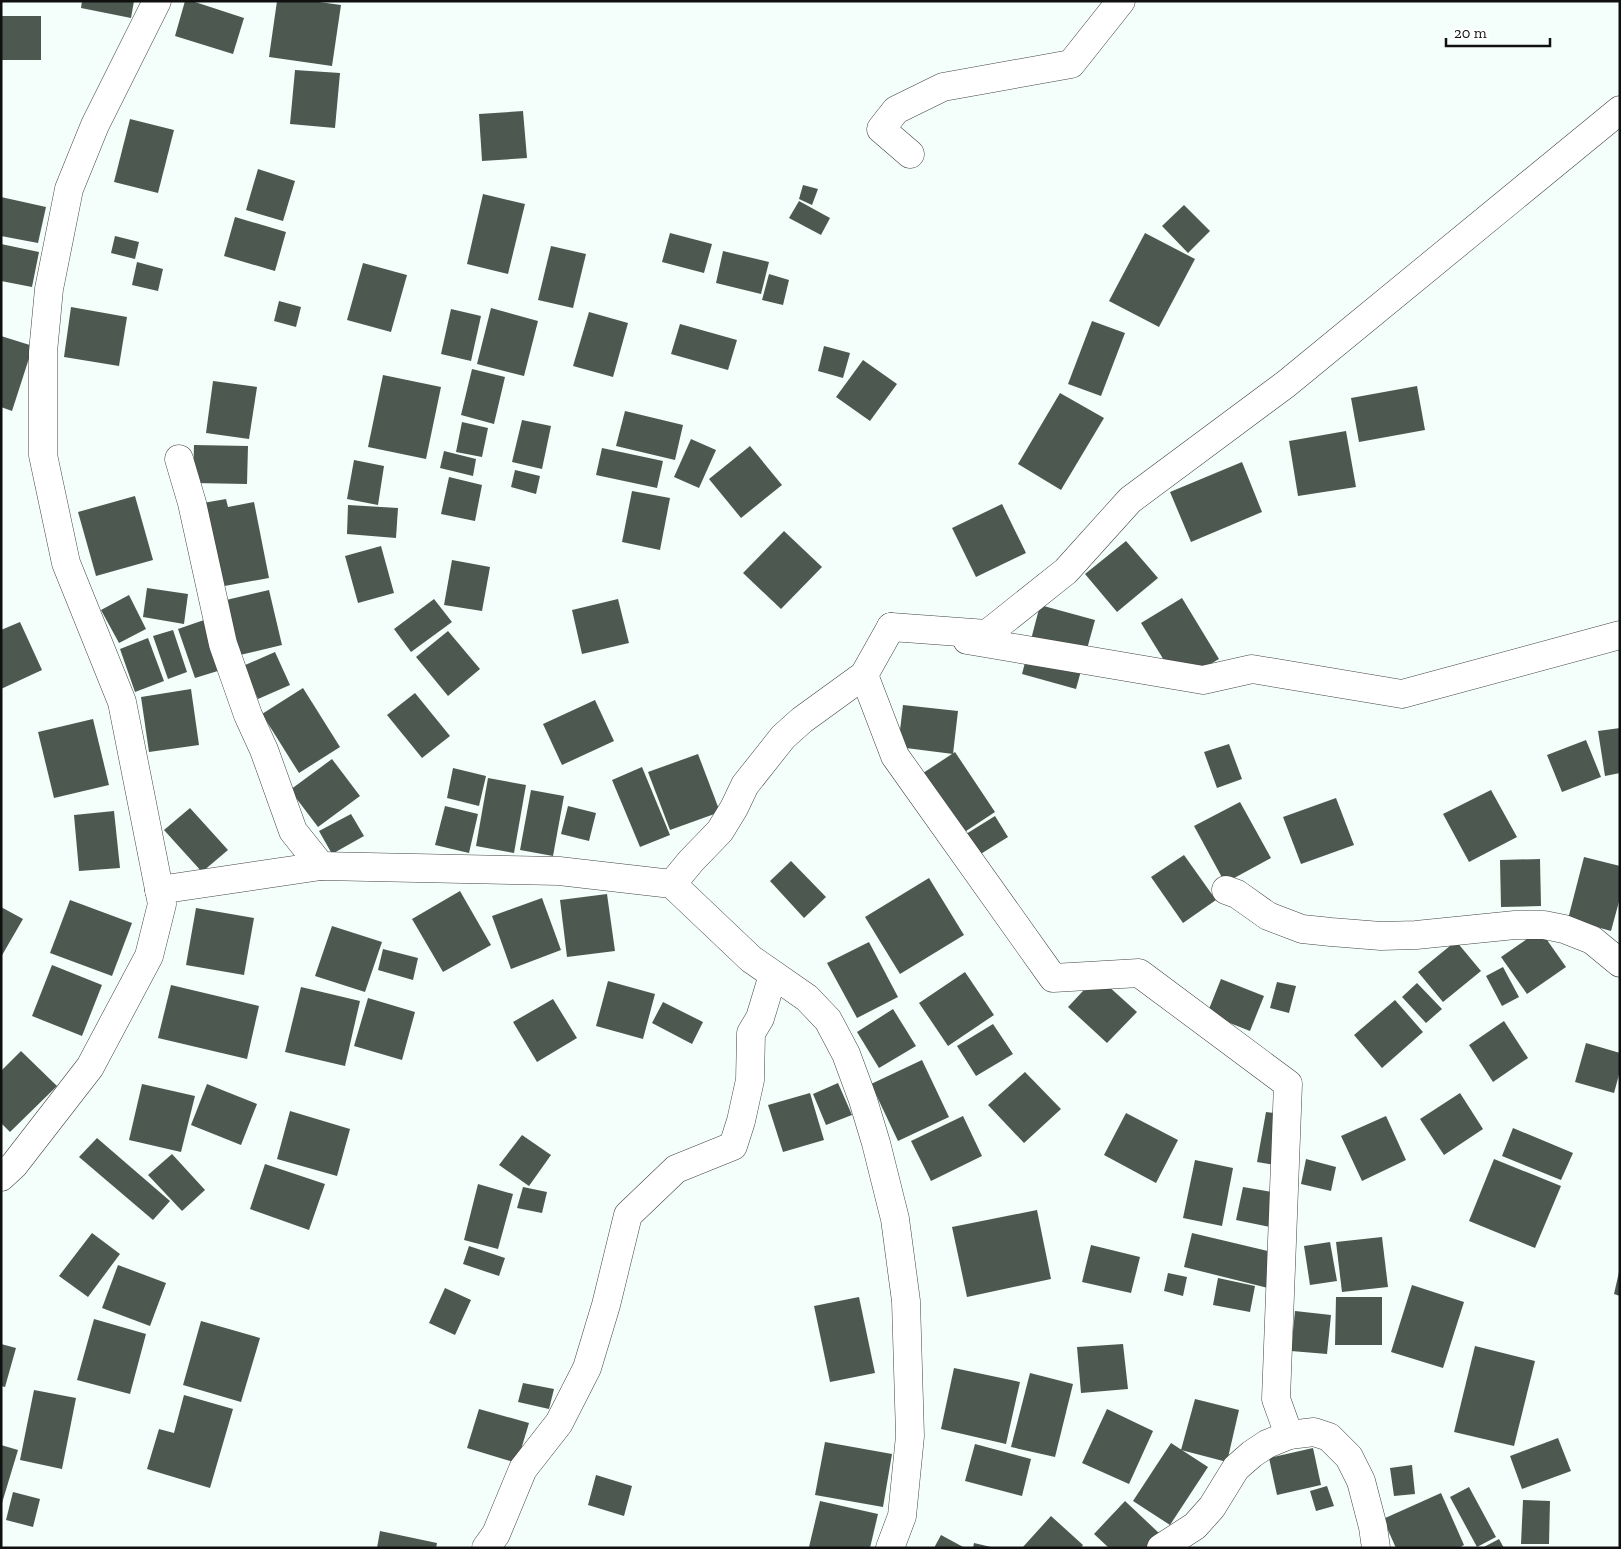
<svg xmlns="http://www.w3.org/2000/svg" width="1621" height="1549" font-family="'Zilla Slab',serif">
  <style>
    .building { fill: #4d5950 }
    .lines { fill: none; stroke-linecap: round; stroke-linejoin: round }
    .minor-casing { stroke: #434343; stroke-width: 29 }
    .minor { stroke: #fff; stroke-width: 28 }
  </style>
  <rect width="100%" height="100%" fill="#f4fffb"/>
  <!-- building -->
  <g class="building">
    <polygon points="82,1 134,1 131,18 81,8"/>
    <polygon points="185,1 192,1 244,18 233,54 175,36"/>
    <polygon points="277,1 312,1 341,5 332,66 269,57"/>
    <rect x="1" y="16" width="40" height="44"/>
    <polygon points="295,70 340,73 335,128 290,124"/>
    <polygon points="523,111 527,158 482,161 479,114"/>
    <polygon points="130,119 174,130 158,193 114,182"/>
    <polygon points="258,169 295,181 283,221 246,210"/>
    <polygon points="803,185 818,189 812,205 799,199"/>
    <polygon points="483,194 525,204 508,274 467,264"/>
    <polygon points="1,197 46,207 38,243 1,236"/>
    <polygon points="799,201 830,218 821,235 789,218"/>
    <polygon points="1184,205 1210,231 1188,253 1162,226"/>
    <polygon points="235,217 286,232 275,271 224,256"/>
    <polygon points="670,233 712,244 704,273 662,262"/>
    <polygon points="1145,233 1195,259 1159,327 1109,301"/>
    <polygon points="115,236 139,242 135,259 111,253"/>
    <polygon points="1,244 39,252 32,287 1,281"/>
    <polygon points="551,246 586,254 573,308 538,300"/>
    <polygon points="723,251 769,262 761,294 716,283"/>
    <polygon points="137,262 163,269 158,291 132,285"/>
    <polygon points="363,263 407,275 391,332 347,320"/>
    <polygon points="769,274 789,280 783,305 762,300"/>
    <polygon points="279,301 301,307 296,327 274,321"/>
    <polygon points="71,307 127,317 119,366 64,357"/>
    <polygon points="491,308 538,321 524,376 477,364"/>
    <polygon points="451,309 481,316 471,361 441,354"/>
    <polygon points="589,312 628,323 613,377 573,366"/>
    <polygon points="1092,321 1125,333 1101,396 1068,384"/>
    <polygon points="680,324 737,340 728,370 671,354"/>
    <polygon points="1,336 33,346 12,411 1,407"/>
    <polygon points="824,346 850,353 843,378 818,371"/>
    <polygon points="863,360 897,384 870,421 836,397"/>
    <polygon points="472,369 505,377 494,424 461,415"/>
    <polygon points="383,375 441,387 426,459 368,447"/>
    <polygon points="213,381 257,387 249,439 206,433"/>
    <polygon points="1417,386 1425,430 1359,442 1351,398"/>
    <polygon points="1060,393 1104,418 1061,490 1018,464"/>
    <polygon points="625,411 683,425 675,460 616,446"/>
    <polygon points="522,420 551,426 542,469 512,462"/>
    <polygon points="462,422 488,428 482,457 456,452"/>
    <polygon points="1346,431 1356,487 1298,496 1289,441"/>
    <polygon points="691,439 716,450 699,488 674,477"/>
    <polygon points="194,445 248,446 247,484 193,483"/>
    <polygon points="750,446 782,485 741,518 709,479"/>
    <polygon points="602,448 663,461 657,488 596,475"/>
    <polygon points="444,451 476,459 473,476 440,468"/>
    <polygon points="354,460 384,466 378,505 347,499"/>
    <polygon points="1242,462 1262,512 1191,542 1170,492"/>
    <polygon points="515,470 540,476 536,494 511,487"/>
    <polygon points="449,477 482,485 475,521 441,514"/>
    <polygon points="632,491 670,498 660,550 622,542"/>
    <polygon points="135,496 153,560 96,576 78,512"/>
    <polygon points="226,499 228,507 254,502 269,578 219,587 203,503"/>
    <polygon points="1002,504 1026,553 976,577 952,528"/>
    <polygon points="348,505 398,508 396,538 347,534"/>
    <polygon points="784,531 822,567 781,609 743,573"/>
    <polygon points="1126,541 1158,578 1117,612 1085,574"/>
    <polygon points="381,546 394,593 358,603 345,556"/>
    <polygon points="452,560 490,567 482,611 444,605"/>
    <polygon points="147,588 188,594 184,624 143,617"/>
    <polygon points="269,590 282,645 240,655 226,600"/>
    <polygon points="129,595 146,629 119,643 101,610"/>
    <polygon points="1182,598 1219,659 1178,683 1141,623"/>
    <polygon points="434,599 452,622 411,652 394,629"/>
    <polygon points="618,599 629,643 582,654 572,610"/>
    <polygon points="1040,605 1095,620 1076,689 1022,674"/>
    <polygon points="204,620 221,670 195,678 178,629"/>
    <polygon points="20,622 42,670 1,689 1,630"/>
    <polygon points="173,630 187,672 168,679 153,636"/>
    <polygon points="448,631 480,669 448,696 416,657"/>
    <polygon points="148,638 164,681 135,692 120,649"/>
    <polygon points="275,652 290,685 258,699 243,666"/>
    <polygon points="303,688 340,747 299,773 262,714"/>
    <polygon points="191,689 199,745 149,752 141,697"/>
    <polygon points="415,693 450,736 422,758 387,715"/>
    <polygon points="595,700 614,741 562,765 543,724"/>
    <polygon points="903,705 958,711 953,754 898,747"/>
    <polygon points="93,719 109,785 54,798 38,732"/>
    <polygon points="1620,728 1620,773 1605,776 1598,731"/>
    <polygon points="1586,740 1601,777 1562,792 1547,755"/>
    <polygon points="1229,744 1242,779 1217,788 1204,752"/>
    <polygon points="955,752 995,812 957,837 917,777"/>
    <polygon points="698,754 720,812 670,830 648,772"/>
    <polygon points="332,759 360,796 318,827 290,790"/>
    <polygon points="642,767 670,835 640,847 612,780"/>
    <polygon points="453,768 486,776 479,806 447,798"/>
    <polygon points="488,778 526,785 514,853 476,846"/>
    <polygon points="531,790 564,796 553,856 520,850"/>
    <polygon points="1491,790 1517,837 1469,862 1443,814"/>
    <polygon points="1336,798 1354,845 1301,864 1283,817"/>
    <polygon points="1240,802 1271,858 1225,883 1194,826"/>
    <polygon points="445,806 478,814 469,853 435,845"/>
    <polygon points="568,806 596,813 589,841 561,834"/>
    <polygon points="190,808 228,850 202,872 164,830"/>
    <polygon points="114,811 120,868 79,871 74,815"/>
    <polygon points="351,814 364,836 332,854 319,831"/>
    <polygon points="995,816 1008,837 971,860 958,839"/>
    <polygon points="1184,855 1216,900 1183,923 1151,877"/>
    <polygon points="1584,857 1620,866 1620,898 1611,931 1568,919"/>
    <polygon points="1540,859 1541,906 1501,907 1500,860"/>
    <polygon points="791,861 826,897 804,918 770,881"/>
    <polygon points="929,878 964,935 900,974 865,917"/>
    <polygon points="460,891 491,945 443,972 412,919"/>
    <polygon points="607,894 615,951 567,957 560,900"/>
    <polygon points="542,898 561,950 511,969 492,916"/>
    <polygon points="70,900 132,923 112,976 50,953"/>
    <polygon points="1,907 23,919 1,957"/>
    <polygon points="196,908 254,918 244,975 186,965"/>
    <polygon points="332,926 382,942 365,992 315,976"/>
    <polygon points="1540,930 1566,967 1527,994 1501,957"/>
    <polygon points="1456,941 1481,971 1443,1002 1418,972"/>
    <polygon points="869,942 898,997 857,1018 827,963"/>
    <polygon points="383,949 418,958 413,980 378,970"/>
    <polygon points="52,965 102,985 82,1036 32,1016"/>
    <polygon points="1503,967 1519,997 1502,1006 1486,976"/>
    <polygon points="965,972 994,1015 948,1046 919,1003"/>
    <polygon points="1097,976 1137,1012 1107,1043 1068,1007"/>
    <polygon points="1221,979 1264,996 1250,1031 1207,1014"/>
    <polygon points="608,981 655,994 643,1039 596,1026"/>
    <polygon points="1277,982 1296,986 1289,1013 1270,1008"/>
    <polygon points="1417,983 1442,1009 1426,1023 1402,997"/>
    <polygon points="171,985 259,1006 247,1059 158,1038"/>
    <polygon points="301,987 360,1001 345,1066 285,1052"/>
    <polygon points="368,998 415,1012 402,1060 354,1046"/>
    <polygon points="553,999 577,1038 537,1062 513,1022"/>
    <polygon points="1395,1000 1423,1032 1382,1068 1354,1035"/>
    <polygon points="663,1002 703,1022 692,1044 652,1023"/>
    <polygon points="893,1009 916,1046 879,1068 857,1032"/>
    <polygon points="1504,1021 1528,1058 1493,1082 1469,1045"/>
    <polygon points="993,1024 1013,1054 976,1076 957,1046"/>
    <polygon points="1586,1043 1620,1053 1620,1071 1614,1093 1575,1082"/>
    <polygon points="21,1051 57,1086 10,1132 1,1123 1,1071"/>
    <polygon points="922,1060 949,1117 898,1141 871,1084"/>
    <polygon points="1025,1072 1061,1109 1024,1143 988,1105"/>
    <polygon points="838,1083 852,1115 826,1125 813,1094"/>
    <polygon points="142,1084 195,1096 181,1152 129,1140"/>
    <polygon points="207,1084 257,1104 241,1145 191,1125"/>
    <polygon points="810,1093 824,1140 783,1152 768,1105"/>
    <polygon points="1460,1093 1483,1129 1444,1155 1420,1119"/>
    <polygon points="290,1111 350,1129 337,1176 277,1159"/>
    <polygon points="1266,1112 1289,1115 1281,1166 1257,1162"/>
    <polygon points="1126,1113 1178,1140 1156,1183 1104,1155"/>
    <polygon points="963,1116 982,1156 931,1181 911,1141"/>
    <polygon points="1386,1116 1406,1160 1362,1181 1341,1136"/>
    <polygon points="1513,1128 1573,1153 1561,1180 1502,1156"/>
    <polygon points="522,1135 551,1155 529,1186 499,1165"/>
    <polygon points="97,1138 170,1201 153,1220 79,1157"/>
    <polygon points="172,1154 205,1190 182,1211 148,1175"/>
    <polygon points="1306,1159 1336,1167 1331,1191 1301,1184"/>
    <polygon points="1494,1159 1561,1186 1535,1248 1469,1221"/>
    <polygon points="1195,1160 1233,1168 1222,1226 1183,1218"/>
    <polygon points="265,1164 325,1184 309,1230 250,1209"/>
    <polygon points="478,1184 513,1194 498,1249 464,1240"/>
    <polygon points="523,1187 547,1192 542,1213 517,1208"/>
    <polygon points="1243,1187 1277,1193 1270,1227 1236,1220"/>
    <polygon points="1037,1210 1051,1279 967,1297 952,1227"/>
    <polygon points="92,1233 120,1254 88,1297 59,1276"/>
    <polygon points="1192,1233 1276,1253 1268,1288 1184,1267"/>
    <polygon points="1382,1237 1388,1287 1342,1292 1336,1242"/>
    <polygon points="1330,1242 1337,1281 1310,1285 1304,1246"/>
    <polygon points="1091,1245 1140,1257 1131,1293 1082,1282"/>
    <polygon points="469,1246 505,1258 499,1276 463,1264"/>
    <polygon points="118,1265 166,1283 150,1326 102,1308"/>
    <polygon points="1619,1272 1620,1272 1620,1296 1614,1294"/>
    <polygon points="1168,1273 1187,1277 1183,1296 1164,1291"/>
    <polygon points="1218,1278 1255,1286 1250,1312 1213,1305"/>
    <polygon points="1412,1285 1464,1302 1443,1368 1391,1352"/>
    <polygon points="445,1288 471,1300 455,1335 429,1323"/>
    <polygon points="859,1297 875,1373 830,1382 814,1306"/>
    <polygon points="1336,1297 1382,1297 1382,1345 1335,1345"/>
    <polygon points="1295,1311 1331,1315 1327,1354 1291,1351"/>
    <polygon points="94,1319 146,1334 130,1394 77,1380"/>
    <polygon points="201,1321 260,1338 241,1402 183,1385"/>
    <polygon points="1,1344 16,1348 5,1387 1,1386"/>
    <polygon points="1123,1344 1128,1389 1081,1393 1077,1347"/>
    <polygon points="1475,1346 1535,1361 1514,1446 1454,1432"/>
    <polygon points="954,1368 1020,1382 1006,1444 941,1429"/>
    <polygon points="1030,1373 1073,1384 1055,1457 1011,1447"/>
    <polygon points="523,1383 554,1389 549,1409 518,1402"/>
    <polygon points="34,1390 76,1398 62,1469 20,1460"/>
    <polygon points="184,1395 233,1409 210,1488 147,1469 159,1429 174,1433"/>
    <polygon points="1195,1399 1239,1410 1227,1462 1181,1450"/>
    <polygon points="479,1409 529,1423 517,1463 467,1448"/>
    <polygon points="1107,1409 1153,1431 1129,1484 1082,1463"/>
    <polygon points="1558,1438 1571,1471 1522,1489 1510,1456"/>
    <polygon points="825,1442 892,1454 883,1507 815,1495"/>
    <polygon points="1171,1443 1208,1467 1170,1525 1133,1501"/>
    <polygon points="975,1444 1031,1459 1022,1496 965,1481"/>
    <polygon points="1,1445 18,1450 2,1503 1,1502"/>
    <polygon points="1313,1448 1321,1485 1277,1495 1269,1458"/>
    <polygon points="1412,1465 1415,1494 1394,1496 1390,1468"/>
    <polygon points="596,1475 632,1486 624,1516 588,1505"/>
    <polygon points="1327,1486 1334,1506 1316,1511 1310,1491"/>
    <polygon points="1469,1487 1496,1537 1477,1547 1450,1497"/>
    <polygon points="13,1492 40,1499 33,1527 6,1520"/>
    <polygon points="1441,1493 1464,1545 1459,1548 1396,1548 1383,1519"/>
    <polygon points="1523,1500 1550,1501 1549,1544 1521,1544"/>
    <polygon points="820,1501 878,1514 870,1548 809,1547"/>
    <polygon points="1125,1501 1160,1534 1147,1548 1109,1548 1094,1534"/>
    <polygon points="1051,1516 1083,1545 1081,1548 1022,1548"/>
    <polygon points="380,1531 437,1543 436,1548 377,1548"/>
    <polygon points="941,1535 965,1548 934,1548"/>
    <polygon points="1499,1539 1504,1548 1482,1548"/>
    <polygon points="974,1543 991,1547 991,1548 973,1548"/>
  </g>
  <g class="lines">
    <defs>
      <g id="minor">
        <polyline points="910,154 881,129 896,110 943,87 1071,64 1121,1"/>
        <polyline points="179,459 192,503 223,644 248,715 264,750 293,831 321,866"/>
        <polyline points="891,627 987,634 1066,571 1130,500 1286,384 1620,110"/>
        <polyline points="967,640 1203,680 1252,669 1402,694 1620,635"/>
        <polyline points="864,675 895,756 1053,978 1139,973 1288,1084 1276,1399 1289,1435"/>
        <polyline points="672,884 691,861 720,831 734,808 745,785 783,737 802,720 864,675 891,627"/>
        <polyline points="159,890 321,866 559,871 672,884 751,959 807,998 828,1020 846,1054 863,1100 876,1143 895,1219 906,1301 910,1436 902,1516 890,1548"/>
        <polyline points="1226,890 1237,894 1268,916 1302,929 1331,932 1381,936 1416,935 1515,925 1544,925 1564,929 1592,940 1620,963"/>
        <polyline points="1,1177 14,1165 90,1067 149,956 162,904 122,702 66,563 43,455 43,352 49,289 69,189 95,125 157,1"/>
        <polyline points="486,1548 496,1534 523,1469 559,1423 587,1368 606,1305 628,1215 676,1169 733,1146 741,1121 750,1080 751,1033 760,1018 773,975"/>
        <polyline points="1161,1548 1195,1526 1212,1507 1236,1468 1252,1454 1267,1444 1289,1435 1314,1432 1329,1437 1349,1457 1361,1481 1373,1527 1376,1548"/>
      </g>
    </defs>
    <!-- minor casing -->
    <use href="#minor" class="minor-casing"/>
    <!-- minor -->
    <use href="#minor" class="minor"/>
  </g>
  <!-- border -->
  <rect width="1621" height="1549" fill="none" stroke="#101010" stroke-width="5"/>
  <!-- scale -->
  <path d="M1446 38v8h104v-8" fill="none" stroke="#101010" stroke-width="2.5"/>
  <text x="1454" y="38" font-size="15" fill="#101010" stroke="#ffffff" stroke-width="4" paint-order="stroke">20 m</text>
</svg>
